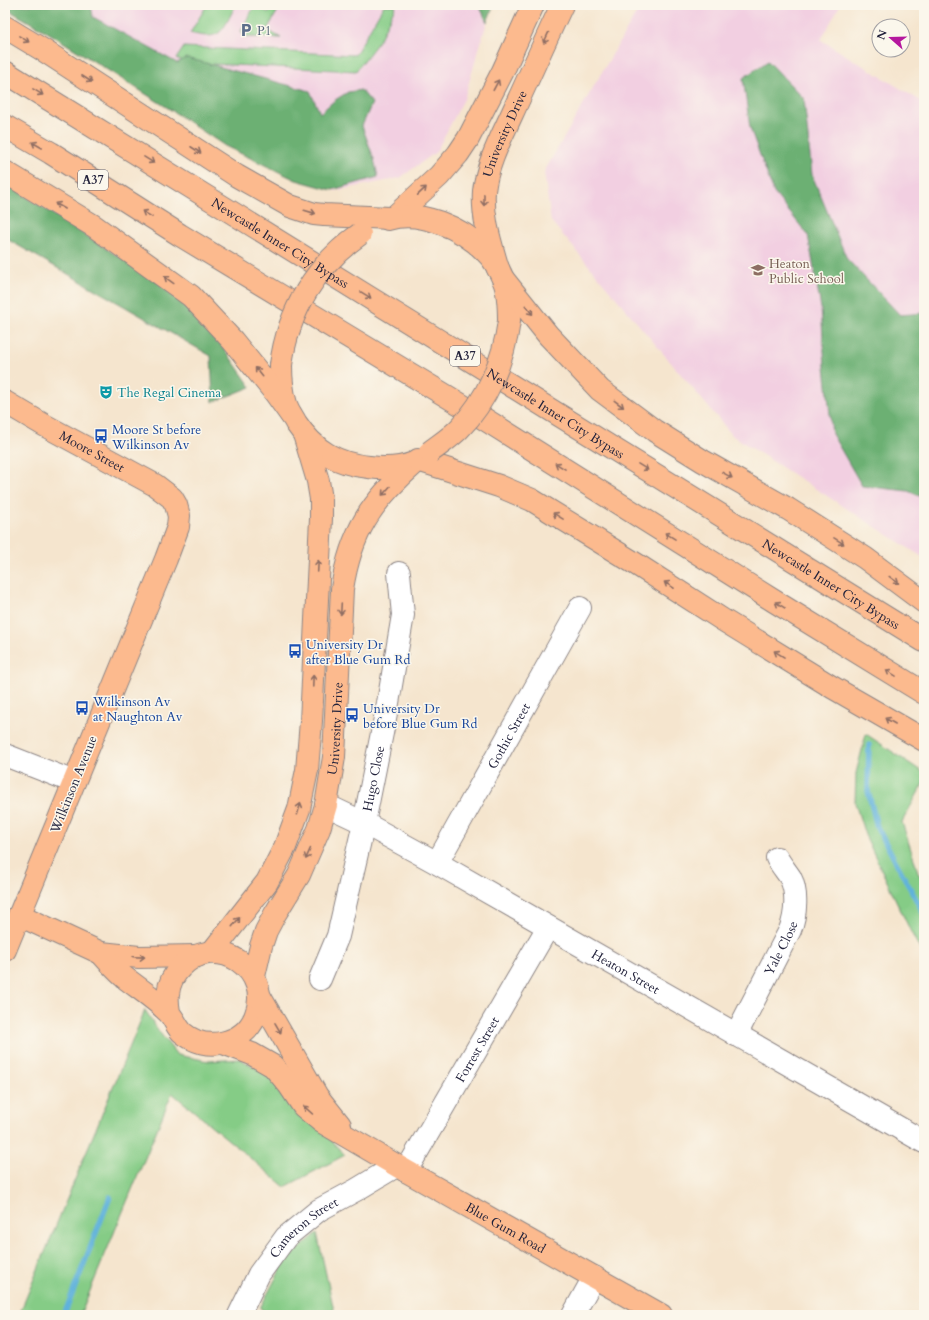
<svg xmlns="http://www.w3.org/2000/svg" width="929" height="1320" font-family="Cardo,serif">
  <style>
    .built { fill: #f2cfe1 }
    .green { fill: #85cc86; stroke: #547760 }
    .forest { fill: #6cb073; stroke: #476957 }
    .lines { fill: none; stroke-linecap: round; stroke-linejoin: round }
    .stream { stroke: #60b2db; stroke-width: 5.5 }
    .minor-casing { stroke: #8c8484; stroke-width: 24 }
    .major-casing { stroke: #8c8484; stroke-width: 24 }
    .highway-casing { stroke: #8c8484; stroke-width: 24 }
    .minor { stroke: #fff; stroke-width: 22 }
    .major { stroke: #fcba8e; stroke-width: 22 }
    .highway { stroke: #fcba8e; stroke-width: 22 }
    .major-bridge-casing { stroke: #8c8484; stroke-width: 24; stroke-linecap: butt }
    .major-bridge { stroke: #fcba8e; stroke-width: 22 }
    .oneway { stroke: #8f6e64 }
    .labels { text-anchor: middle; stroke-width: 3; stroke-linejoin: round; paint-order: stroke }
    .shield { fill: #fbf7ec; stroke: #636270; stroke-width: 1 }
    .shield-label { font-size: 12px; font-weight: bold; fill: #22223b }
    .service-label { font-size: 13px; fill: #4e5e75; stroke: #fbf7ec; text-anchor: start }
    .street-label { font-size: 13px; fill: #22223b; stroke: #fbf7ec }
    .education-label { font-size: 13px; fill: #785e54; stroke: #fbf7ec; text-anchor: start }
    .culture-label { font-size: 13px; fill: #0d838f; stroke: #fbf7ec; text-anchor: start }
    .transit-label { font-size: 13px; fill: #164399; stroke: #fbf7ec; text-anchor: start }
  </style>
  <rect width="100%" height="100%" fill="#fbf7ec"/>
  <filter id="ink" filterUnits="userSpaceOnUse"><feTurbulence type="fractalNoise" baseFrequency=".025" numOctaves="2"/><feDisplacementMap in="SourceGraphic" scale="8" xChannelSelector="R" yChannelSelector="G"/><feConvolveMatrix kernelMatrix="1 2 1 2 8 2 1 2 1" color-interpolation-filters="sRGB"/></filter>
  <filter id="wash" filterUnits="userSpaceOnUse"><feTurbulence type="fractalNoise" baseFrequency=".012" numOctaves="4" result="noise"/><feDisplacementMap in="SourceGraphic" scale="16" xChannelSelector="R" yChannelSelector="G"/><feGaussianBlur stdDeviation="0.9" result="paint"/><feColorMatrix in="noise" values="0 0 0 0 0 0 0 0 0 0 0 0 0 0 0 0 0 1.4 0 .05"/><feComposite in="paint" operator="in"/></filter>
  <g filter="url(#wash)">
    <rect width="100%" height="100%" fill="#f5e5ce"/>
    <!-- built -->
    <g class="built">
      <polygon points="5,5 494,5 487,22 464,99 436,152 400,178 335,191 299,180"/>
      <polygon points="641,5 840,5 821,40 924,103 924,558 733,436 551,221 544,172"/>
    </g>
    <!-- green -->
    <g class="green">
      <path d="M207 5H236C222 30 223 42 190 33Z"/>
      <polygon points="255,5 269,13 274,5 281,5 267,30 281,38 246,37 243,35 241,31"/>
      <polygon points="384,5 396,5 379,41 356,71 192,63 176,59 184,47 355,55"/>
      <polygon points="866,734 924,773 924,782 902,822 919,875 924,877 924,957 911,932 865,835 855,803 856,773"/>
      <polygon points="145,1010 160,1033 177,1055 209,1061 240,1059 266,1073 345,1155 285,1187 172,1093 80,1315 19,1315"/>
      <polygon points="317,1233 335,1315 270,1315 260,1308 285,1261"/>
    </g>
    <!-- forest -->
    <g class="forest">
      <polygon points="5,5 91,5 93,17 177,63 187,58 310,91 320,113 335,100 348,92 361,90 372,103 362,126 374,159 378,177 332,190 296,180 225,146 168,108 52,35 5,8"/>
      <polygon points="479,5 494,5 487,22"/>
      <polygon points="768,61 804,99 812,175 847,259 900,315 924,313 924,498 908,491 862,486 832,434 825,366 821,308 808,235 774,193 750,128 743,78"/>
      <polygon points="5,183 158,282 211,330 251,387 213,402 211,356 5,238"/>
    </g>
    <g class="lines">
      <!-- stream -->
      <g class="stream">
        <polyline points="869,745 868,791 877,827 924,914"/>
        <polyline points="64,1315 110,1197"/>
      </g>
    </g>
  </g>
  <g filter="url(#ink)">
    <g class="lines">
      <defs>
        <g id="minor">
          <polyline points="5,755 74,782"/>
          <path id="s1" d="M326 805 364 823 437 863 924 1142"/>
          <path id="s2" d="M437 863 580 608"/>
          <path id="s3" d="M320 979 338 936 364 823 388 703 403 615 399 573"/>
          <path id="s4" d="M736 1035 790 930C796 915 798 892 790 877 786 871 781 865 777 858"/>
          <path id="s5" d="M406 1171 548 927"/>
          <path id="s6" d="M239 1315 259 1274 286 1237 319 1210 356 1190 396 1166"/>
          <polyline points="573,1315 594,1277"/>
        </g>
        <g id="major">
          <polyline points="394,217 439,176 458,154 468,139 503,71 533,5"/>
          <path d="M388 219C420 209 462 228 485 251 493 258 499 269 503 279 509 291 509 308 509 321"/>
          <path id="s7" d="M498 269C491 244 482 218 484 191 487 164 501 138 512 114 529 77 545 41 562 5"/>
          <path d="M281 365C281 379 282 391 286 404 288 411 293 417 296 423 314 450 336 464 369 467 384 469 399 469 414 463"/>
          <path id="s8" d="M5 402 44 425 155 485 172 498 176 505 179 516 178 527 166 559 5 950"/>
          <polyline points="19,915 101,953 139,957 197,956"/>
          <polyline points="212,952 267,882 285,847 299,809 307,770 311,721 321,519 321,499 318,481 304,434"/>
          <path d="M101 953C108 961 116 970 124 977 138 988 154 998 167 1011 174 1017 176 1027 183 1033 205 1052 243 1045 255 1017 275 971 216 930 181 967 174 974 169 983 168 994 167 1000 168 1006 169 1012"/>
          <path id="s9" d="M254 976 261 946 266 931 275 914 299 875 319 829 326 805 334 757 342 589C351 532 371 502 414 464"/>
          <polyline points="259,995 317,1096 340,1125"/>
          <path id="s10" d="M223 1043 252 1054 273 1066 289 1085 303 1106 322 1122 406 1171 661 1315"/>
        </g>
        <g id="highway">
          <polyline points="5,27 43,50 237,176 290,206 314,214 324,215 390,218"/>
          <path id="s11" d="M5 72 924 641"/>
          <polyline points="5,126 51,153 180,235 478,415 774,601 924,693"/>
          <polyline points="5,172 94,226 191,296 233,341 276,394 291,415"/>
          <polyline points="504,280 548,335 600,390 655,431 703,461 788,509 865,558 924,602"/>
          <polyline points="418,460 499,486 532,500 636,564 723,620 832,687 924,740"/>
        </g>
      </defs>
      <!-- minor casing -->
      <use href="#minor" class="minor-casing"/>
      <!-- major casing -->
      <use href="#major" class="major-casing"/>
      <!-- highway casing -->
      <use href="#highway" class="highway-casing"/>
      <!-- minor -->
      <use href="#minor" class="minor"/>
      <!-- major -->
      <use href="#major" class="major"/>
      <!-- highway -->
      <use href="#highway" class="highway"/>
      <defs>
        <g id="major-bridge">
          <path d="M281 365C288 311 316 265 360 234"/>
          <path d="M430 452C439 445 450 438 459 429 487 401 504 360 509 321"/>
        </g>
      </defs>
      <!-- major-bridge casing -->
      <use href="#major-bridge" class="major-bridge-casing"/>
      <!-- major-bridge -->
      <use href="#major-bridge" class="major-bridge"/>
    </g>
    <!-- one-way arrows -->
    <defs><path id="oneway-shaft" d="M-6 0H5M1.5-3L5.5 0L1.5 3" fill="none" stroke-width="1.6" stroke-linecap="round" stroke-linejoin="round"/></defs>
    <g class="oneway">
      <use href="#oneway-shaft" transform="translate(546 38) rotate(115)"/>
      <use href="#oneway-shaft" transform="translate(24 39) rotate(31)"/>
      <use href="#oneway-shaft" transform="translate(87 79) rotate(33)"/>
      <use href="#oneway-shaft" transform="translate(496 85) rotate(-62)"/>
      <use href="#oneway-shaft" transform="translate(38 92) rotate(31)"/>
      <use href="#oneway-shaft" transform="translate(37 145) rotate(-150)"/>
      <use href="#oneway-shaft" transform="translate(196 150) rotate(33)"/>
      <use href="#oneway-shaft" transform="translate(149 160) rotate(32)"/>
      <use href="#oneway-shaft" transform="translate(422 191) rotate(-43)"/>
      <use href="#oneway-shaft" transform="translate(484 200) rotate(90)"/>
      <use href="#oneway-shaft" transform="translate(60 206) rotate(-150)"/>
      <use href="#oneway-shaft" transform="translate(310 212) rotate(16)"/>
      <use href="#oneway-shaft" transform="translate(147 214) rotate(-148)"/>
      <use href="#oneway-shaft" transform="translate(169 280) rotate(-144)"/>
      <use href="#oneway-shaft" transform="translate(366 295) rotate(32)"/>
      <use href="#oneway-shaft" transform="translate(529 310) rotate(51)"/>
      <use href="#oneway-shaft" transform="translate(259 372) rotate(-129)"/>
      <use href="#oneway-shaft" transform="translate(619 404) rotate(37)"/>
      <use href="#oneway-shaft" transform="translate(560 466) rotate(-148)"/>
      <use href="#oneway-shaft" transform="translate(643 467) rotate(32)"/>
      <use href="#oneway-shaft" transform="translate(727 475) rotate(29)"/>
      <use href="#oneway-shaft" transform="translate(386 491) rotate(132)"/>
      <use href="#oneway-shaft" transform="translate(558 516) rotate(-149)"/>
      <use href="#oneway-shaft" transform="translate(670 536) rotate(-148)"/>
      <use href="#oneway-shaft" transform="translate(839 541) rotate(32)"/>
      <use href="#oneway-shaft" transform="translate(318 566) rotate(-87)"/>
      <use href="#oneway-shaft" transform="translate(894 580) rotate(36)"/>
      <use href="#oneway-shaft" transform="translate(669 585) rotate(-147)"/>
      <use href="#oneway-shaft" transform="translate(780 605) rotate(-148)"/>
      <use href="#oneway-shaft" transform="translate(341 609) rotate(93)"/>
      <use href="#oneway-shaft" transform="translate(779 654) rotate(-148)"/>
      <use href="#oneway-shaft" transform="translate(891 673) rotate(-148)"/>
      <use href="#oneway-shaft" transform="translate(313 681) rotate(-88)"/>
      <use href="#oneway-shaft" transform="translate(890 721) rotate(-150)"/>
      <use href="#oneway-shaft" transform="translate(299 809) rotate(-74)"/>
      <use href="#oneway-shaft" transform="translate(308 854) rotate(114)"/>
      <use href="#oneway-shaft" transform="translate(236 922) rotate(-51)"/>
      <use href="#oneway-shaft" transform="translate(139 957) rotate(2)"/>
      <use href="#oneway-shaft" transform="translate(278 1028) rotate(60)"/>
      <use href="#oneway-shaft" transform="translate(308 1110) rotate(-138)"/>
    </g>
  </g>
  <!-- icons -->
  <defs>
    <symbol id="parking-bare" viewBox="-9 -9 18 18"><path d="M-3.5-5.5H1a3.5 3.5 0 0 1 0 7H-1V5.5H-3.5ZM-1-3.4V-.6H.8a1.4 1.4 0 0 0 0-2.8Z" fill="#5c6f8a" stroke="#fbf7ec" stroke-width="2.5" paint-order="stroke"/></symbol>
    <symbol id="school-bare" viewBox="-9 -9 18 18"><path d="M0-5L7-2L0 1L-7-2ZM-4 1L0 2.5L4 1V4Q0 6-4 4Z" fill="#8d6e63" stroke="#fbf7ec" stroke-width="2.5" paint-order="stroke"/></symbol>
    <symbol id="theatre-bare" viewBox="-9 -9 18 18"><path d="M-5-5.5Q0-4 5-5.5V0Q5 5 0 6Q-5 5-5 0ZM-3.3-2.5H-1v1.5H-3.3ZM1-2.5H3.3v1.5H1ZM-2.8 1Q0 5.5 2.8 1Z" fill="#0f9aa8" stroke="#fbf7ec" stroke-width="2.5" paint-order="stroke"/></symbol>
    <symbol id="bus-bare" viewBox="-9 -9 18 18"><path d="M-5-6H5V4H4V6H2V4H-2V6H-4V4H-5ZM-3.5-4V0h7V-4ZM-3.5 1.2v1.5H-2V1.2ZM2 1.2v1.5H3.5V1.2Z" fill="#1a4fb4" stroke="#fbf7ec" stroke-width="2.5" paint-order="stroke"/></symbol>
  </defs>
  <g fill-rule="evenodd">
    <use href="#parking-bare" x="236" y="20" width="20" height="20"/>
    <use href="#school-bare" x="748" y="260" width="20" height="20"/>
    <use href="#theatre-bare" x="96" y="382" width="20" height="20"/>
    <use href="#bus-bare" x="91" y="426" width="20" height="20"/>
    <use href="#bus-bare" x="285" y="641" width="20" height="20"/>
    <use href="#bus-bare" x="72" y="698" width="20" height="20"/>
    <use href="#bus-bare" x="342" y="705" width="20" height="20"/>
  </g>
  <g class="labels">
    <!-- shield labels -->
    <g class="shield">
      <rect x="78" y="170" width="30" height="20" rx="3"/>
      <rect x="450" y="346" width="30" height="20" rx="3"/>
    </g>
    <g class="shield-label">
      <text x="93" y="184">A37</text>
      <text x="465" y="360">A37</text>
    </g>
    <!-- service labels -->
    <g class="service-label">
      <text x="257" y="35">P1</text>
    </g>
    <!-- street labels -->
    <g class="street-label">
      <text dy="5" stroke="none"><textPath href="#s7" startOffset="141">University Drive</textPath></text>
      <text dy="5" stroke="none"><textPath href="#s11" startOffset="324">Newcastle Inner City Bypass</textPath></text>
      <text dy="5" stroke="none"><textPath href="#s11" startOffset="648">Newcastle Inner City Bypass</textPath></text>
      <text dy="5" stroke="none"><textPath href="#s8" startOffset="100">Moore Street</textPath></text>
      <text dy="5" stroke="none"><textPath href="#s11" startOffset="972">Newcastle Inner City Bypass</textPath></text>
      <text dy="5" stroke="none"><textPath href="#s9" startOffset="264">University Drive</textPath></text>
      <text dy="5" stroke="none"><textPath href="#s2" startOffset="146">Gothic Street</textPath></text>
      <text dy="5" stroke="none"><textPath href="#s3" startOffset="208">Hugo Close</textPath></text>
      <text transform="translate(73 784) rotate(-68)" y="5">Wilkinson Avenue</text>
      <text dy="5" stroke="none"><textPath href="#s4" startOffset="98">Yale Close</textPath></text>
      <text dy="5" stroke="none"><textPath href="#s1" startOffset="343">Heaton Street</textPath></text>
      <text dy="5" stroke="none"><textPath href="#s5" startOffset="141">Forrest Street</textPath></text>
      <text dy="5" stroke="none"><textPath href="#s10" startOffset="342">Blue Gum Road</textPath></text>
      <text dy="5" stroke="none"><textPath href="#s6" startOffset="111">Cameron Street</textPath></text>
    </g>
    <!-- education labels -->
    <g class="education-label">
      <text x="769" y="268">Heaton<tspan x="769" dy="15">Public School</tspan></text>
    </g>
    <!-- culture labels -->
    <g class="culture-label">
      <text x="117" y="397">The Regal Cinema</text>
    </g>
    <!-- transit labels -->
    <g class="transit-label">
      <text x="112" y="434">Moore St before<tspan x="112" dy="15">Wilkinson Av</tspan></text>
      <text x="306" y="649">University Dr<tspan x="306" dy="15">after Blue Gum Rd</tspan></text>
      <text x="93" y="706">Wilkinson Av<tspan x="93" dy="15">at Naughton Av</tspan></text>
      <text x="363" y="713">University Dr<tspan x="363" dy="15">before Blue Gum Rd</tspan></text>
    </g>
  </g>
  <!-- margin -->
  <rect width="929" height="1320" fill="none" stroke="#fbf7ec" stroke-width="20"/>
  <!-- north arrow -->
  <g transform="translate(891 38) rotate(290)"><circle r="19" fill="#fbf7ec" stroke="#a4a2a5"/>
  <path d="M0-3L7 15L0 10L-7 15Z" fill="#b5179e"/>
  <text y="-6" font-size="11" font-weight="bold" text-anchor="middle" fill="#22223b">N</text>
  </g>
</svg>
